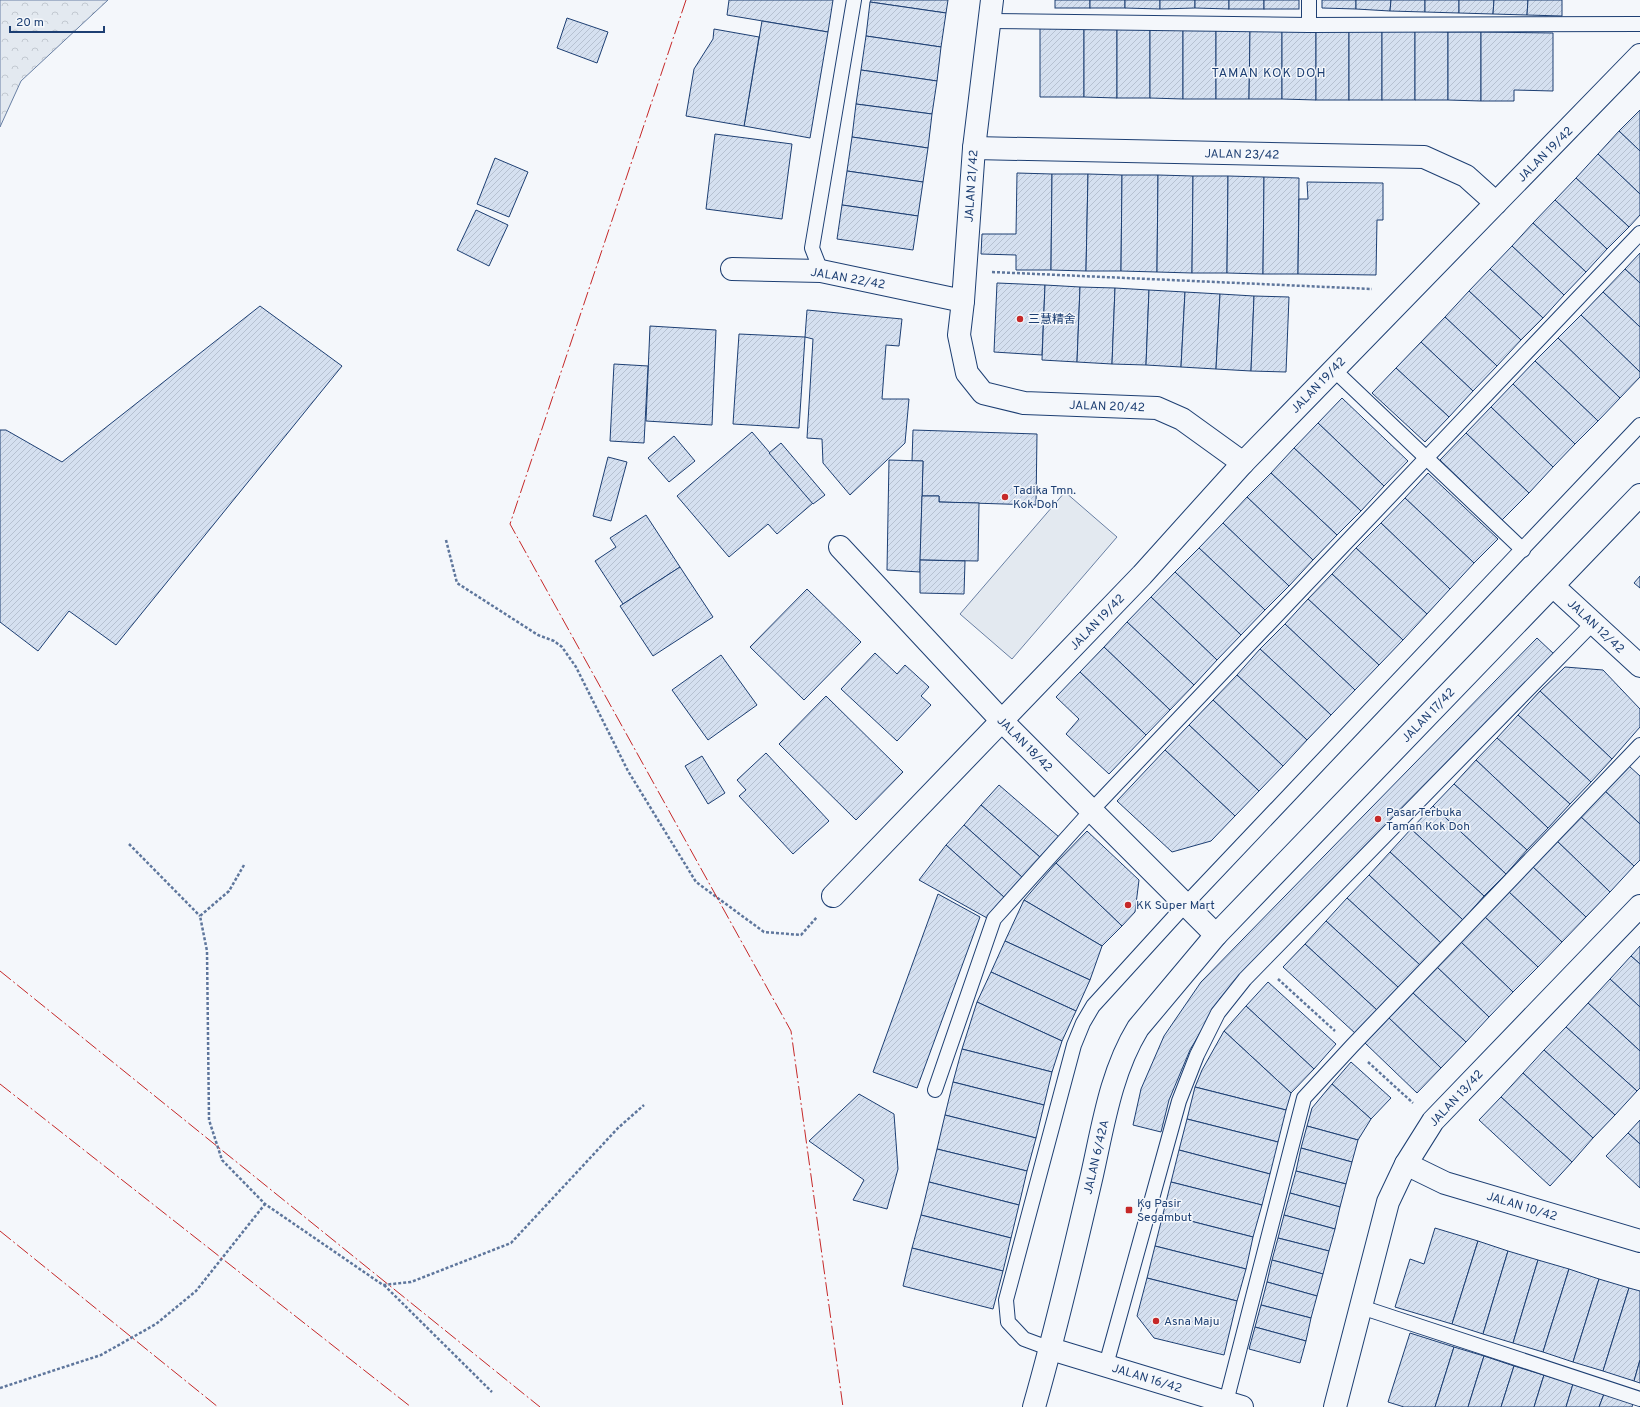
<svg xmlns="http://www.w3.org/2000/svg" width="1640" height="1407" font-family="Overpass,'Noto Sans SC',sans-serif">
  <style>
    .forest { fill: url(#forest-crowns); stroke: #687fa3 }
    .garden { fill: #e3e9f0; stroke: #687fa3 }
    .building { fill: url(#building-hatch); stroke: #1d3f73 }
    .lines { fill: none; stroke-linecap: round; stroke-linejoin: round }
    .lane-casing { stroke: #1d3f73; stroke-width: 16 }
    .street-casing { stroke: #1d3f73; stroke-width: 24 }
    .path { stroke: #5e769c; stroke-width: 2.5; stroke-dasharray: 3 2; stroke-linecap: butt }
    .lane { stroke: #f4f7fb; stroke-width: 14 }
    .street { stroke: #f4f7fb; stroke-width: 22 }
    .power { stroke: #c62828; stroke-width: 1; stroke-dasharray: 14 3 2 3; stroke-linecap: butt }
    .poi-dot { fill: #c62828; stroke: #f4f7fb; stroke-width: 1.5 }
    .labels { text-anchor: middle; stroke-width: 3; stroke-linejoin: round; paint-order: stroke }
    .street-label { font-size: 12px; fill: #1d3f73; stroke: #f4f7fb }
    .poi-label { font-size: 12px; fill: #1d3f73; stroke: #f4f7fb; text-anchor: start }
    .neighbourhood-label { font-size: 13px; letter-spacing: 1px; fill: #1d3f73; stroke: #f4f7fb }
  </style>
  <defs>
    <pattern id="forest-crowns" width="20" height="18" patternUnits="userSpaceOnUse"><rect width="20" height="18" fill="#e3e9f0"/><path d="M2 6a3 3 0 1 1 6 0M12 15a3 3 0 1 1 6 0" fill="none" stroke="#c2c9d1"/></pattern>
    <pattern id="building-hatch" width="6" height="6" patternUnits="userSpaceOnUse"><rect width="6" height="6" fill="#d5e0f0"/><path d="M-1 1l2-2M0 6l6-6M5 7l2-2" fill="none" stroke="#b6c1d1"/></pattern>
  </defs>
  <rect width="100%" height="100%" fill="#f4f7fb"/>
  <!-- forest -->
  <polygon class="forest" points="0,0 108,0 21,81 0,127"/>
  <!-- garden -->
  <polygon class="garden" points="1065,492 1117,537 1012,659 960,614"/>
  <!-- building -->
  <g class="building">
    <polygon points="729,0 833,0 828,32 727,15"/>
    <polygon points="871,0 948,0 946,13 870,2"/>
    <rect x="1055" y="0" width="35" height="8"/>
    <rect x="1090" y="0" width="35" height="8"/>
    <polygon points="1125,0 1160,0 1160,9 1125,8"/>
    <polygon points="1160,0 1195,0 1195,8 1160,9"/>
    <polygon points="1195,0 1229,0 1229,9 1195,8"/>
    <rect x="1229" y="0" width="35" height="9"/>
    <rect x="1264" y="0" width="35" height="9"/>
    <polygon points="1322,0 1356,0 1356,9 1322,8"/>
    <polygon points="1356,0 1391,0 1390,11 1356,9"/>
    <polygon points="1391,0 1425,0 1425,12 1390,11"/>
    <polygon points="1425,0 1459,0 1459,13 1425,12"/>
    <polygon points="1459,0 1494,0 1493,14 1459,13"/>
    <polygon points="1494,0 1528,0 1527,15 1493,14"/>
    <polygon points="1528,0 1562,0 1562,16 1527,15"/>
    <polygon points="870,2 946,13 941,47 866,36"/>
    <polygon points="567,18 608,32 597,63 557,48"/>
    <polygon points="762,21 828,32 810,138 744,126"/>
    <polygon points="1040,28 1084,29 1084,97 1040,97"/>
    <polygon points="714,29 759,37 744,126 686,116 694,69 713,39"/>
    <polygon points="1084,29 1117,29 1117,98 1084,97"/>
    <rect x="1117" y="29" width="33" height="69"/>
    <polygon points="1150,29 1183,29 1183,99 1150,98"/>
    <polygon points="1183,29 1216,30 1216,99 1183,99"/>
    <polygon points="1216,30 1250,30 1249,99 1216,99"/>
    <polygon points="1250,30 1282,31 1282,99 1249,99"/>
    <polygon points="1282,31 1316,31 1316,100 1282,99"/>
    <rect x="1316" y="31" width="33" height="69"/>
    <rect x="1349" y="31" width="33" height="69"/>
    <rect x="1382" y="31" width="33" height="69"/>
    <polygon points="1415,31 1448,32 1448,100 1415,100"/>
    <polygon points="1448,32 1481,32 1481,101 1448,100"/>
    <polygon points="1481,32 1553,33 1553,91 1514,90 1514,101 1481,101"/>
    <polygon points="866,36 941,47 937,81 861,70"/>
    <polygon points="861,70 937,81 932,114 856,104"/>
    <polygon points="856,104 932,114 928,148 852,137"/>
    <polygon points="1640,110 1640,151 1619,131"/>
    <polygon points="1619,131 1640,151 1640,194 1598,154"/>
    <polygon points="715,134 792,144 782,219 706,209"/>
    <polygon points="852,137 928,148 923,182 847,171"/>
    <polygon points="1598,154 1640,194 1640,215 1629,227 1576,178"/>
    <polygon points="495,158 528,172 509,217 477,204"/>
    <polygon points="847,171 923,182 918,216 842,205"/>
    <polygon points="1017,173 1052,174 1051,270 1016,270 1016,255 981,254 982,234 1016,234"/>
    <polygon points="1052,174 1088,174 1086,271 1051,270"/>
    <polygon points="1088,174 1122,175 1121,271 1086,271"/>
    <polygon points="1122,175 1158,175 1157,272 1121,271"/>
    <polygon points="1158,175 1193,176 1192,273 1157,272"/>
    <polygon points="1193,176 1228,176 1227,273 1192,273"/>
    <polygon points="1228,176 1264,177 1263,274 1227,273"/>
    <polygon points="1264,177 1299,178 1298,274 1263,274"/>
    <polygon points="1576,178 1629,227 1607,249 1555,200"/>
    <polygon points="1307,182 1383,183 1383,220 1377,220 1376,275 1298,274 1299,199 1308,199"/>
    <polygon points="1555,200 1607,249 1586,272 1533,223"/>
    <polygon points="842,205 918,216 913,250 837,239"/>
    <polygon points="476,210 508,225 489,266 457,250"/>
    <polygon points="1533,223 1586,272 1564,295 1512,246"/>
    <polygon points="1512,246 1564,295 1543,318 1490,269"/>
    <polygon points="1640,253 1640,283 1625,269"/>
    <polygon points="1490,269 1543,318 1521,340 1469,291"/>
    <polygon points="1625,269 1640,283 1640,327 1603,292"/>
    <polygon points="997,283 1045,285 1042,355 994,352"/>
    <polygon points="1045,285 1080,287 1077,362 1042,360"/>
    <polygon points="1080,287 1115,288 1112,364 1077,362"/>
    <polygon points="1115,288 1149,290 1146,365 1112,364"/>
    <polygon points="1149,290 1185,292 1181,367 1146,365"/>
    <polygon points="1469,291 1521,340 1497,366 1445,317"/>
    <polygon points="1185,292 1220,294 1216,369 1181,367"/>
    <polygon points="1603,292 1640,327 1640,372 1581,315"/>
    <polygon points="1220,294 1254,296 1251,371 1216,369"/>
    <polygon points="1254,296 1289,297 1286,372 1251,371"/>
    <polygon points="260,306 342,366 116,645 69,611 38,651 0,622 0,430 6,430 62,462"/>
    <polygon points="807,310 902,319 899,346 886,345 882,399 909,399 905,443 850,495 823,463 822,439 807,438 813,339 805,337"/>
    <polygon points="1581,315 1640,372 1640,377 1620,398 1558,338"/>
    <polygon points="1445,317 1497,366 1473,391 1421,342"/>
    <polygon points="650,326 716,330 712,425 646,421"/>
    <polygon points="739,334 805,337 799,428 733,424"/>
    <polygon points="1558,338 1620,398 1598,421 1535,361"/>
    <polygon points="1421,342 1473,391 1449,417 1396,368"/>
    <polygon points="1535,361 1598,421 1575,444 1513,384"/>
    <polygon points="614,364 648,366 644,443 610,441"/>
    <polygon points="1396,368 1449,417 1425,442 1372,393"/>
    <polygon points="1513,384 1575,444 1553,467 1491,407"/>
    <polygon points="1342,398 1408,461 1384,486 1318,423"/>
    <polygon points="1491,407 1553,467 1529,493 1466,433"/>
    <polygon points="1318,423 1384,486 1361,511 1294,448"/>
    <polygon points="913,430 1037,434 1036,505 939,502 939,496 922,496 923,461 912,461"/>
    <polygon points="752,432 813,503 777,534 768,524 729,557 677,496"/>
    <polygon points="1466,433 1529,493 1502,520 1440,460"/>
    <polygon points="674,436 695,461 669,482 648,458"/>
    <polygon points="781,443 825,495 813,504 769,453"/>
    <polygon points="1294,448 1361,511 1337,535 1271,473"/>
    <polygon points="608,457 627,462 611,521 593,516"/>
    <polygon points="889,460 923,461 920,572 887,570"/>
    <polygon points="1271,473 1337,535 1313,560 1247,497"/>
    <polygon points="1428,473 1498,539 1474,563 1405,498"/>
    <polygon points="922,496 939,496 939,502 979,503 978,561 920,560"/>
    <polygon points="1247,497 1313,560 1289,586 1223,523"/>
    <polygon points="1405,498 1474,563 1450,589 1381,523"/>
    <polygon points="646,515 680,567 623,604 595,561 616,547 610,538"/>
    <polygon points="1223,523 1289,586 1265,610 1199,548"/>
    <polygon points="1381,523 1450,589 1427,614 1356,548"/>
    <polygon points="1199,548 1265,610 1241,635 1175,572"/>
    <polygon points="1356,548 1427,614 1403,640 1332,574"/>
    <polygon points="920,560 965,561 964,594 920,593"/>
    <polygon points="680,567 713,617 653,656 620,606"/>
    <polygon points="1175,572 1241,635 1217,660 1151,597"/>
    <polygon points="1332,574 1403,640 1379,665 1308,599"/>
    <polygon points="1640,576 1640,588 1634,583"/>
    <polygon points="807,589 861,642 804,700 750,647"/>
    <polygon points="1151,597 1217,660 1194,685 1127,622"/>
    <polygon points="1308,599 1379,665 1355,690 1285,624"/>
    <polygon points="1127,622 1194,685 1170,710 1104,647"/>
    <polygon points="1285,624 1355,690 1331,715 1260,649"/>
    <polygon points="1537,638 1555,655 1221,997 1190,1050 1169,1100 1161,1132 1133,1125 1141,1089 1164,1036 1201,982"/>
    <polygon points="1104,647 1170,710 1146,735 1080,672"/>
    <polygon points="1260,649 1331,715 1307,740 1237,675"/>
    <polygon points="875,653 897,674 905,665 929,687 921,696 931,705 897,741 841,689"/>
    <polygon points="721,655 757,705 708,740 672,690"/>
    <polygon points="1565,667 1603,670 1640,709 1640,727 1612,759 1540,691"/>
    <polygon points="1080,672 1146,735 1109,774 1066,734 1079,719 1056,697"/>
    <polygon points="1237,675 1307,740 1283,766 1213,700"/>
    <polygon points="1540,691 1612,759 1591,782 1518,715"/>
    <polygon points="826,696 903,772 856,820 779,744"/>
    <polygon points="1213,700 1283,766 1259,791 1189,725"/>
    <polygon points="1518,715 1591,782 1570,804 1497,738"/>
    <polygon points="1189,725 1259,791 1235,816 1165,750"/>
    <polygon points="1497,738 1570,804 1548,828 1476,760"/>
    <polygon points="1165,750 1235,816 1211,841 1172,852 1117,801"/>
    <polygon points="766,753 829,821 793,854 739,796 746,790 737,780"/>
    <polygon points="702,756 725,793 708,804 685,766"/>
    <polygon points="1476,760 1548,828 1527,850 1454,784"/>
    <polygon points="1629,766 1640,776 1640,824 1605,791"/>
    <polygon points="1454,784 1527,850 1506,874 1433,806"/>
    <polygon points="999,785 1059,837 1041,858 981,805"/>
    <polygon points="1605,791 1640,824 1640,860 1634,866 1581,817"/>
    <polygon points="981,805 1041,858 1023,878 964,825"/>
    <polygon points="1433,806 1506,874 1484,896 1411,829"/>
    <polygon points="1581,817 1634,866 1610,892 1557,841"/>
    <polygon points="964,825 1023,878 1005,898 946,845"/>
    <polygon points="1411,829 1484,896 1463,920 1390,852"/>
    <polygon points="1087,831 1139,880 1135,912 1122,926 1056,863"/>
    <polygon points="1557,841 1610,892 1586,917 1533,867"/>
    <polygon points="946,845 1005,898 987,918 919,880"/>
    <polygon points="1390,852 1463,920 1441,943 1369,875"/>
    <polygon points="1056,863 1122,926 1102,946 1024,900"/>
    <polygon points="1533,867 1586,917 1562,942 1509,892"/>
    <polygon points="1369,875 1441,943 1420,965 1347,898"/>
    <polygon points="1509,892 1562,942 1538,967 1485,917"/>
    <polygon points="938,894 980,917 917,1088 873,1072"/>
    <polygon points="1347,898 1420,965 1399,988 1326,921"/>
    <polygon points="1024,900 1102,946 1090,980 1005,941"/>
    <polygon points="1485,917 1538,967 1513,992 1461,942"/>
    <polygon points="1326,921 1399,988 1378,1011 1305,944"/>
    <polygon points="1005,941 1090,980 1076,1011 991,972"/>
    <polygon points="1461,942 1513,992 1489,1017 1437,967"/>
    <polygon points="1305,944 1378,1011 1356,1034 1283,967"/>
    <polygon points="1640,946 1640,964 1631,956"/>
    <polygon points="1631,956 1640,964 1640,1007 1610,979"/>
    <polygon points="1437,967 1489,1017 1466,1042 1413,993"/>
    <polygon points="991,972 1076,1011 1062,1041 977,1002"/>
    <polygon points="1610,979 1640,1007 1640,1051 1588,1003"/>
    <polygon points="1268,982 1336,1044 1314,1069 1246,1006"/>
    <polygon points="1413,993 1466,1042 1441,1068 1389,1018"/>
    <polygon points="977,1002 1062,1041 1052,1072 962,1049"/>
    <polygon points="1588,1003 1640,1051 1640,1088 1637,1091 1566,1027"/>
    <polygon points="1246,1006 1314,1069 1291,1093 1224,1031"/>
    <polygon points="1389,1018 1441,1068 1417,1093 1365,1043"/>
    <polygon points="1566,1027 1637,1091 1615,1115 1544,1050"/>
    <polygon points="1224,1031 1291,1093 1286,1110 1195,1087 1202,1070"/>
    <polygon points="962,1049 1052,1072 1044,1105 953,1082"/>
    <polygon points="1544,1050 1615,1115 1593,1138 1523,1073"/>
    <polygon points="1351,1062 1391,1098 1371,1119 1332,1084"/>
    <polygon points="1523,1073 1593,1138 1572,1162 1501,1097"/>
    <polygon points="953,1082 1044,1105 1036,1138 945,1115"/>
    <polygon points="1332,1084 1371,1119 1358,1140 1307,1126 1312,1108"/>
    <polygon points="1195,1087 1286,1110 1278,1142 1187,1119"/>
    <polygon points="859,1094 894,1114 898,1169 887,1209 853,1200 864,1180 809,1141"/>
    <polygon points="1501,1097 1572,1162 1550,1186 1479,1120"/>
    <polygon points="945,1115 1036,1138 1027,1171 937,1149"/>
    <polygon points="1187,1119 1278,1142 1270,1174 1179,1150"/>
    <polygon points="1640,1120 1640,1144 1628,1133"/>
    <polygon points="1307,1126 1358,1140 1352,1162 1301,1148"/>
    <polygon points="1628,1133 1640,1144 1640,1188 1606,1156"/>
    <polygon points="1301,1148 1352,1162 1346,1184 1296,1171"/>
    <polygon points="937,1149 1027,1171 1019,1205 929,1182"/>
    <polygon points="1179,1150 1270,1174 1262,1205 1171,1182"/>
    <polygon points="1296,1171 1346,1184 1340,1207 1290,1193"/>
    <polygon points="929,1182 1019,1205 1011,1238 921,1215"/>
    <polygon points="1171,1182 1262,1205 1253,1237 1163,1214"/>
    <polygon points="1290,1193 1340,1207 1335,1229 1284,1215"/>
    <polygon points="1163,1214 1253,1237 1246,1269 1155,1246"/>
    <polygon points="921,1215 1011,1238 1003,1271 912,1248"/>
    <polygon points="1284,1215 1335,1229 1329,1251 1278,1238"/>
    <polygon points="1435,1228 1478,1241 1452,1324 1395,1307 1410,1259 1424,1264"/>
    <polygon points="1278,1238 1329,1251 1323,1274 1272,1260"/>
    <polygon points="1478,1241 1508,1251 1483,1334 1452,1324"/>
    <polygon points="1155,1246 1246,1269 1237,1301 1147,1278"/>
    <polygon points="912,1248 1003,1271 993,1309 903,1286"/>
    <polygon points="1508,1251 1538,1260 1513,1343 1483,1334"/>
    <polygon points="1272,1260 1323,1274 1317,1296 1267,1282"/>
    <polygon points="1538,1260 1569,1269 1543,1352 1513,1343"/>
    <polygon points="1569,1269 1599,1279 1573,1362 1543,1352"/>
    <polygon points="1147,1278 1237,1301 1224,1355 1154,1338 1137,1316"/>
    <polygon points="1599,1279 1629,1288 1603,1371 1573,1362"/>
    <polygon points="1267,1282 1317,1296 1311,1318 1261,1305"/>
    <polygon points="1629,1288 1640,1291 1640,1360 1634,1381 1603,1371"/>
    <polygon points="1261,1305 1311,1318 1306,1341 1255,1327"/>
    <polygon points="1255,1327 1306,1341 1300,1363 1249,1349"/>
    <polygon points="1410,1333 1454,1347 1435,1407 1404,1407 1388,1402"/>
    <polygon points="1454,1347 1484,1356 1468,1407 1435,1407"/>
    <polygon points="1484,1356 1514,1366 1501,1407 1468,1407"/>
    <polygon points="1640,1360 1640,1383 1634,1381"/>
    <polygon points="1514,1366 1544,1375 1534,1407 1501,1407"/>
    <polygon points="1544,1375 1573,1384 1566,1407 1534,1407"/>
    <polygon points="1573,1384 1604,1394 1599,1407 1566,1407"/>
    <polygon points="1604,1394 1633,1403 1632,1407 1599,1407"/>
  </g>
  <g class="lines">
    <defs>
      <g id="lane">
        <polyline points="989,21 1309,25 1640,24"/>
        <polyline points="1309,25 1309,0"/>
        <polyline points="821,271 812,248 854,0"/>
        <polyline points="1334,370 1523,550"/>
        <polyline points="935,1090 994,919 1091,811 1640,233"/>
        <polyline points="1361,1307 1640,1399"/>
        <polyline points="1051,1349 1024,1339 1008,1322 1006,1300 1074,1045 1083,1023 1093,1006 1185,905 1640,425"/>
        <polyline points="1106,1365 1179,1101 1197,1055 1218,1013 1245,979 1593,623"/>
        <polyline points="1226,1402 1304,1098 1352,1046 1640,745"/>
      </g>
      <g id="street">
        <polyline points="992,0 974,148 963,301 959,335 967,373 983,393 1024,403 1157,408 1182,419 1243,463"/>
        <polyline points="974,148 1424,157 1466,176 1496,203"/>
        <polyline points="732,269 821,271 963,301"/>
        <polyline points="840,547 1002,721 1216,935"/>
        <polyline points="1553,586 1640,666"/>
        <polyline points="833,896 1142,575 1243,463 1640,55"/>
        <polyline points="1406,1164 1445,1183 1640,1241"/>
        <polyline points="1051,1349 1242,1407"/>
        <path d="M1034 1407C1056 1330 1074 1253 1092 1175 1103 1126 1111 1072 1138 1028L1216 935 1640 495"/>
        <polyline points="1335,1407 1388,1202 1406,1164 1433,1121 1640,906"/>
      </g>
    </defs>
    <!-- lane casing -->
    <use href="#lane" class="lane-casing"/>
    <!-- street casing -->
    <use href="#street" class="street-casing"/>
    <!-- path -->
    <g class="path">
      <polyline points="992,272 1372,289"/>
      <polyline points="446,540 457,583 538,635 554,641 562,647 576,667 628,771 696,882 764,932 801,935 817,917"/>
      <polyline points="129,844 200,916"/>
      <polyline points="244,865 229,891 200,916 207,951 209,1120 222,1160 265,1204 383,1285 411,1282 511,1243 618,1128 644,1105"/>
      <polyline points="1278,979 1335,1031"/>
      <polyline points="1368,1062 1413,1103"/>
      <polyline points="384,1285 492,1392"/>
      <polyline points="0,1388 101,1355 156,1324 196,1291 265,1204"/>
    </g>
    <!-- lane -->
    <use href="#lane" class="lane"/>
    <!-- street -->
    <use href="#street" class="street"/>
    <!-- power -->
    <g class="power">
      <polyline points="686,0 510,524 791,1031 843,1407"/>
      <polyline points="0,971 540,1407"/>
      <polyline points="0,1084 411,1407"/>
      <polyline points="0,1231 218,1407"/>
    </g>
  </g>
  <!-- markers -->
  <g class="poi-dot">
    <circle cx="1020" cy="319" r="4"/>
    <circle cx="1005" cy="497" r="4"/>
    <circle cx="1378" cy="819" r="4"/>
    <circle cx="1128" cy="905" r="4"/>
    <rect x="1125" y="1206" width="8" height="8" rx="2"/>
    <circle cx="1156" cy="1321" r="4"/>
  </g>
  <g class="labels">
    <!-- street labels -->
    <g class="street-label">
      <text transform="translate(1242 154) rotate(1)" y="4">JALAN 23/42</text>
      <text transform="translate(1545 154) rotate(-45)" y="4">JALAN 19/42</text>
      <text transform="translate(971 186) rotate(-86)" y="4">JALAN 21/42</text>
      <text transform="translate(848 278) rotate(10)" y="4">JALAN 22/42</text>
      <text transform="translate(1318 385) rotate(-46)" y="4">JALAN 19/42</text>
      <text transform="translate(1107 406) rotate(2)" y="4">JALAN 20/42</text>
      <text transform="translate(1097 622) rotate(-46)" y="4">JALAN 19/42</text>
      <text transform="translate(1596 626) rotate(43)" y="4">JALAN 12/42</text>
      <text transform="translate(1428 715) rotate(-46)" y="4">JALAN 17/42</text>
      <text transform="translate(1025 744) rotate(45)" y="4">JALAN 18/42</text>
      <text transform="translate(1456 1098) rotate(-47)" y="4">JALAN 13/42</text>
      <text transform="translate(1096 1157) rotate(-77)" y="4">JALAN 6/42A</text>
      <text transform="translate(1522 1206) rotate(17)" y="4">JALAN 10/42</text>
      <text transform="translate(1147 1378) rotate(17)" y="4">JALAN 16/42</text>
    </g>
    <!-- poi labels -->
    <g class="poi-label">
      <text x="1028" y="323">三慧精舍</text>
      <text x="1013" y="494">Tadika Tmn.<tspan x="1013" dy="14">Kok Doh</tspan></text>
      <text x="1386" y="816">Pasar Terbuka<tspan x="1386" dy="14">Taman Kok Doh</tspan></text>
      <text x="1136" y="909">KK Super Mart</text>
      <text x="1137" y="1207">Kg Pasir<tspan x="1137" dy="14">Segambut</tspan></text>
      <text x="1164" y="1325">Asna Maju</text>
    </g>
    <!-- neighbourhood labels -->
    <g class="neighbourhood-label">
      <text x="1269" y="77">TAMAN KOK DOH</text>
    </g>
  </g>
  <!-- scale -->
  <path d="M10 26v6h94v-6" fill="none" stroke="#1d3f73" stroke-width="2"/>
  <text x="16" y="26" font-size="12" fill="#1d3f73" stroke="#f4f7fb" stroke-width="3" paint-order="stroke">20 m</text>
</svg>
